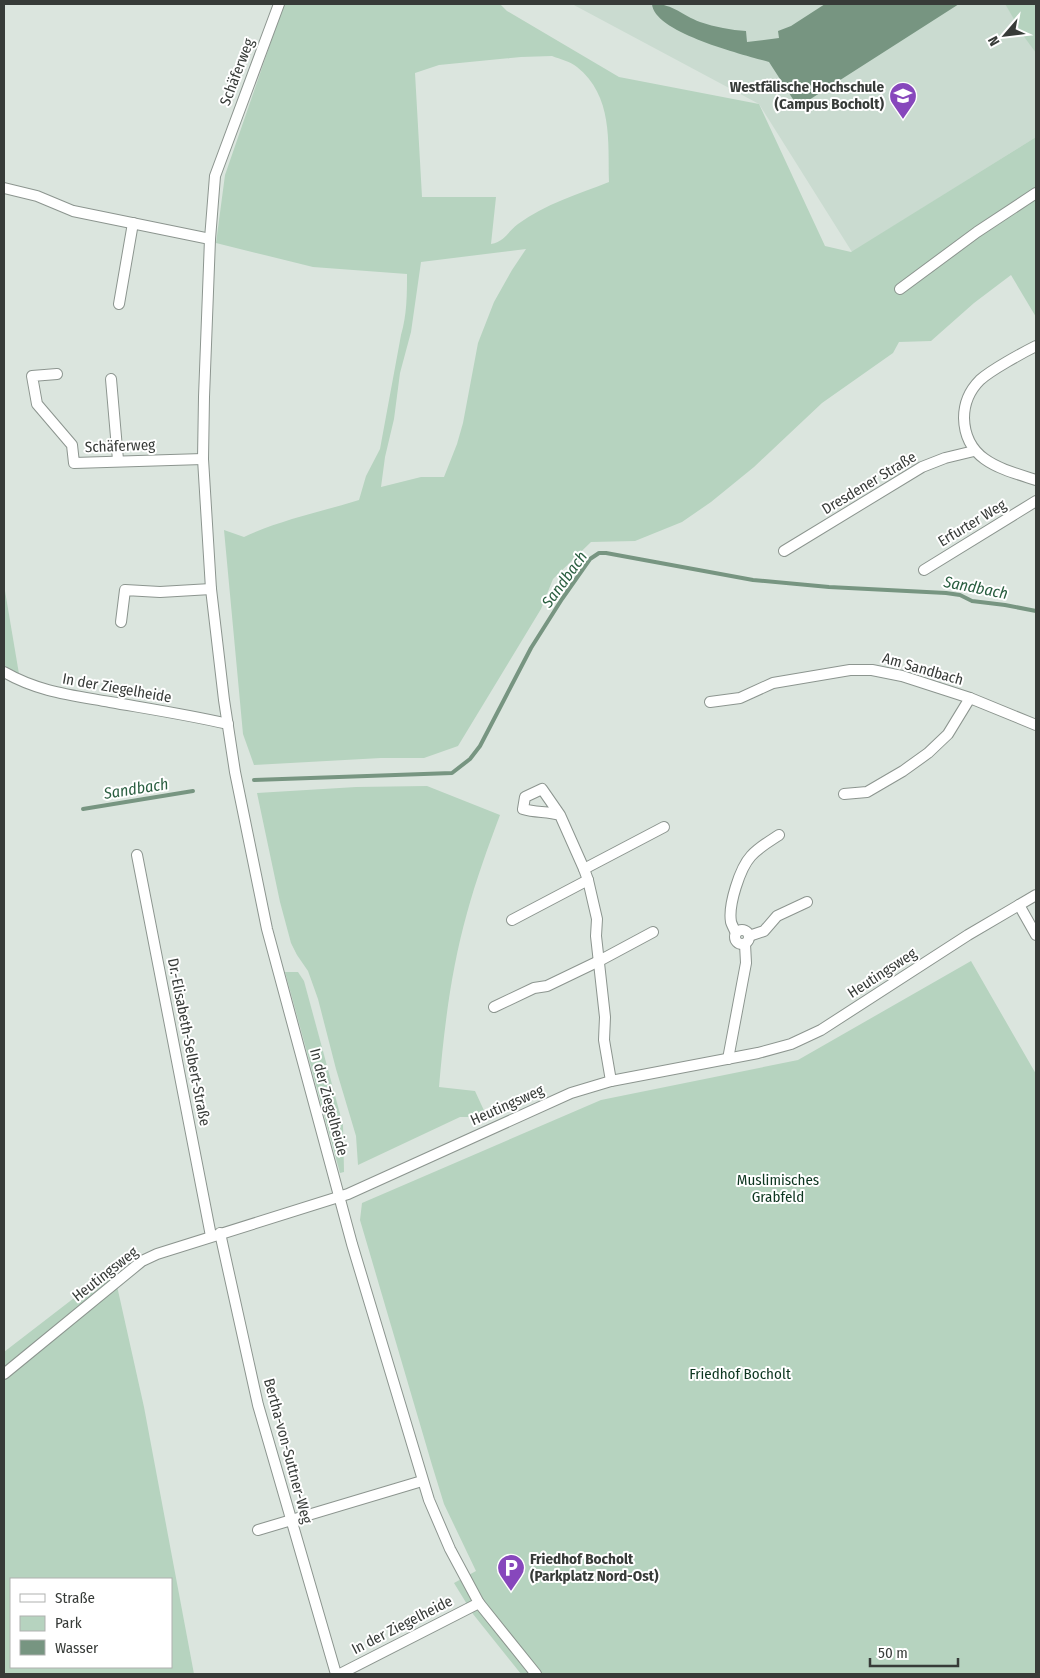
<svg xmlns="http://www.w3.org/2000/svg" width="1040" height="1678" font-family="'Fira Sans Condensed',sans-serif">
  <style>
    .built { fill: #cadbd0 }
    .green { fill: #b6d3bf; fill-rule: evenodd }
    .water { fill: #779581 }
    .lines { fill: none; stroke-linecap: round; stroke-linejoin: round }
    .stream { stroke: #779581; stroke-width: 4 }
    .street-casing { stroke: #8c958f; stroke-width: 12 }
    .street { stroke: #fff; stroke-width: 10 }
    .labels { text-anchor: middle; stroke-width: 4; stroke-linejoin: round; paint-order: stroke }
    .street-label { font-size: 15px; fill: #373b38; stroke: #fff }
    .poi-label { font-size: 15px; font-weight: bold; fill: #373b38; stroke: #fff; text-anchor: end }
    .park-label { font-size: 15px; fill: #0d3620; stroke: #fff }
    .water-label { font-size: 16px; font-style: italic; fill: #2a5e40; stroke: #fff }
  </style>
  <rect width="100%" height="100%" fill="#dbe5de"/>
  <!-- built -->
  <polygon class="built" points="572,4 1005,4 1036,53 1036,137 852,252 759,104"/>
  <!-- green -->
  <g class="green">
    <path d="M284 4H500L507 11 619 77 759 104 825 246 851 252 1036 137V317L1011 275 974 303 931 341 899 342 893 353 822 403 754 467 711 502 682 522 635 541 591 542 553 579 541 609 458 746 424 758H381L254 765 243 734 224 530 244 537C280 520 320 512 359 500L366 476 380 449 401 335C407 315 407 294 407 274L313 267 216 243 225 175ZM552 56C560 59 571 62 577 67 613 96 608 141 609 182 579 194 545 204 518 224 507 232 506 241 491 244L496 197H422L415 73 439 65 521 57ZM526 249 512 270 494 302 478 343 463 423 457 444 444 477H421L381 487 385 457 394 419 400 373 411 332 421 262Z"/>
    <polygon points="1005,4 1036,4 1036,53 1025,38"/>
    <polygon points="4,585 19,674 4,665"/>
    <path d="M427 786 500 815C488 847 476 880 467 913 451 970 444 1029 439 1087L475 1091 487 1117H460L358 1165 356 1136 336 1069 318 999 308 971 297 955 291 943 280 902 257 793 356 787Z"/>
    <polygon points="971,961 1036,1074 1036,1674 521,1674 473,1614 454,1583 476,1571 444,1504 432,1465 360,1220 362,1203 601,1100 798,1060"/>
    <polygon points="285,972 298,972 304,981 343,1125 344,1172 340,1173"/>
    <path d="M113 1268 144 1407 194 1674H4V1352ZM11 1579H171V1667H11Z"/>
  </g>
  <!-- water -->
  <path class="water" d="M652 4C672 3 682 15 700 22 715 27 731 30 746 31L747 42 779 38 778 31 791 26 825 4H959L798 107 769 62C745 55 654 33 652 4Z"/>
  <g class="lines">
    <!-- stream -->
    <g class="stream">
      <polyline points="254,780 452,773 470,759 480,746 531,648 562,599 590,559 599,553 606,553 753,580 829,587 946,593 960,595 972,601 1005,605 1036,611"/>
      <polyline points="83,809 193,791"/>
    </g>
    <defs>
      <g id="street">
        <polyline points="279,4 215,176 210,239 204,397 203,459 211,589 224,700 235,772 267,929 352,1244 429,1500 450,1549 479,1603 536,1674"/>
        <polyline points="4,188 37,196 73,211 210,239"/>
        <polyline points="900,289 977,232 1036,193"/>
        <polyline points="119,304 133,223"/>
        <path d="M1036 346C1022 353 991 370 980 380 970 390 964 403 964 418 965 461 1002 469 1036 480"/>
        <polyline points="57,374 32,376 37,404 72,445 74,463 203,459"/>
        <polyline points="111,379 118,460"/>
        <polyline points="784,551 922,467 945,458 974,451"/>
        <polyline points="924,570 1036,501"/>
        <polyline points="121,622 125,590 160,592 211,589"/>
        <path d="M4 672C39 692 71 695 110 702 150 709 189 715 228 724"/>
        <polyline points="710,702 740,698 773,683 850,670 872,670 902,676 970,698 1036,725"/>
        <polyline points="844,794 867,792 903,771 928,753 948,734 970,698"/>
        <path d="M560 815C547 811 536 813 523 809L525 797 542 789 560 815 584 869 588 880 597 919 596 936 605 1017 604 1040 611 1081"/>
        <polyline points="137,855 211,1236"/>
        <polyline points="584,869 664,827"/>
        <polyline points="1019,905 1036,935"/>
        <polyline points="512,920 588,880"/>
        <circle cx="742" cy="937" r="7"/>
        <path d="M736 933C734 929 732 925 731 922 728 905 740 868 751 856 759 847 770 841 779 835"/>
        <polyline points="749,936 764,931 777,916 807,902"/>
        <polyline points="494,1007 534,988 547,986 599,961 653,932"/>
        <polyline points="728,1059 746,963 745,944"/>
        <polyline points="220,1233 258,1405 336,1674"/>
        <polyline points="4,1374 142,1261 157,1254 348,1194 571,1093 611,1081 758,1053 791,1044 821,1030 968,935 1036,895"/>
        <polyline points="258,1530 422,1481"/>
        <polyline points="340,1674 479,1603"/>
      </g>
    </defs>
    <!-- street casing -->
    <use href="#street" class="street-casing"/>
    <!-- street -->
    <use href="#street" class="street"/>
  </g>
  <!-- icons -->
  <defs>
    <symbol id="university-pin" viewBox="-11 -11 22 30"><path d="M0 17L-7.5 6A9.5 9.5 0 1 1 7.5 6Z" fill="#8747bc" stroke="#fff"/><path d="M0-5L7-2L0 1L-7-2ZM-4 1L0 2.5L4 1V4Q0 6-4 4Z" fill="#fff"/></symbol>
    <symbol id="parking-pin" viewBox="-11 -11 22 30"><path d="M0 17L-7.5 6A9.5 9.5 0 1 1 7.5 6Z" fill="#8747bc" stroke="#fff"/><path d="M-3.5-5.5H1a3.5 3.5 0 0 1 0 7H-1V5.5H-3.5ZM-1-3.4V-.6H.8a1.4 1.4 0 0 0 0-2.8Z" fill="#fff"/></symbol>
  </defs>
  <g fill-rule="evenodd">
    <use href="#university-pin" x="887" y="80" width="32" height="43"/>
    <use href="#parking-pin" x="495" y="1552" width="32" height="43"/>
  </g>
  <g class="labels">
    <!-- street labels -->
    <g class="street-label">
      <text transform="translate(237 72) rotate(-69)" y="5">Schäferweg</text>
      <text transform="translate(120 446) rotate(-2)" y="5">Schäferweg</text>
      <text transform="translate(869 483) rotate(-31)" y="5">Dresdener Straße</text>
      <text transform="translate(972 523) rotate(-31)" y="5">Erfurter Weg</text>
      <text transform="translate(923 669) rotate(16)" y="5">Am Sandbach</text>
      <text transform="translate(117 688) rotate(10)" y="5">In der Ziegelheide</text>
      <text transform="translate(882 973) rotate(-33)" y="5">Heutingsweg</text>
      <text transform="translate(189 1042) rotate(79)" y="5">Dr.-Elisabeth-Selbert-Straße</text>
      <text transform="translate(329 1102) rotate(75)" y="5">In der Ziegelheide</text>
      <text transform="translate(507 1105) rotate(-24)" y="5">Heutingsweg</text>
      <text transform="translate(105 1274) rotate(-38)" y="5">Heutingsweg</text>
      <text transform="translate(288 1451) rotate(75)" y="5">Bertha-von-Suttner-Weg</text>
      <text transform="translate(402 1625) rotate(-27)" y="5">In der Ziegelheide</text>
    </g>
    <!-- poi labels -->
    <g class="poi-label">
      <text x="884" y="92">Westfälische Hochschule<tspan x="884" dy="17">(Campus Bocholt)</tspan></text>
      <text x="530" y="1564" text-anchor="start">Friedhof Bocholt<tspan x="530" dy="17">(Parkplatz Nord-Ost)</tspan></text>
    </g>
    <!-- park labels -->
    <g class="park-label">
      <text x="778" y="1185">Muslimisches<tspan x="778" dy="17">Grabfeld</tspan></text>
      <text x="740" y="1379">Friedhof Bocholt</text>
    </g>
    <!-- water labels -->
    <g class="water-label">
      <text transform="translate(564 579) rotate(-54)" y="6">Sandbach</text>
      <text transform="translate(976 587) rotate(11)" y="6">Sandbach</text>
      <text transform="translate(136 788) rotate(-9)" y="6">Sandbach</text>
    </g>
  </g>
  <!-- border -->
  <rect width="1040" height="1678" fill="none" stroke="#373b38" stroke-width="10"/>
  <!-- legend -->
  <rect x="10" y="1578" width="162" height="90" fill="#ffffff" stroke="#afb1af"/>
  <rect x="20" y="1594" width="25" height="8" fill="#ffffff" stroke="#afb1af"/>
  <text x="55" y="1603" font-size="15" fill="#373b38">Straße</text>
  <rect x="20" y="1616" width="25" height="15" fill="#b6d3bf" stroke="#afb1af"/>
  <text x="55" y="1628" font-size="15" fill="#373b38">Park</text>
  <rect x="20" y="1640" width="25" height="15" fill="#779581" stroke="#afb1af"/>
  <text x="55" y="1653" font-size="15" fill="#373b38">Wasser</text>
  <!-- north arrow -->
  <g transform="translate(1005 35) rotate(242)" stroke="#ffffff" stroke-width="4" paint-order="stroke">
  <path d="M0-4L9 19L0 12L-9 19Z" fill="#373b38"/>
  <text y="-8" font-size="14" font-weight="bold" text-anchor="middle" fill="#373b38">N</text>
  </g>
  <!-- scale -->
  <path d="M870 1658v8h88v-8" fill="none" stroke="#373b38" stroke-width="2.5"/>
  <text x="878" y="1658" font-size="15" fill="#373b38" stroke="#ffffff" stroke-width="4" paint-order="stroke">50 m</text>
</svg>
